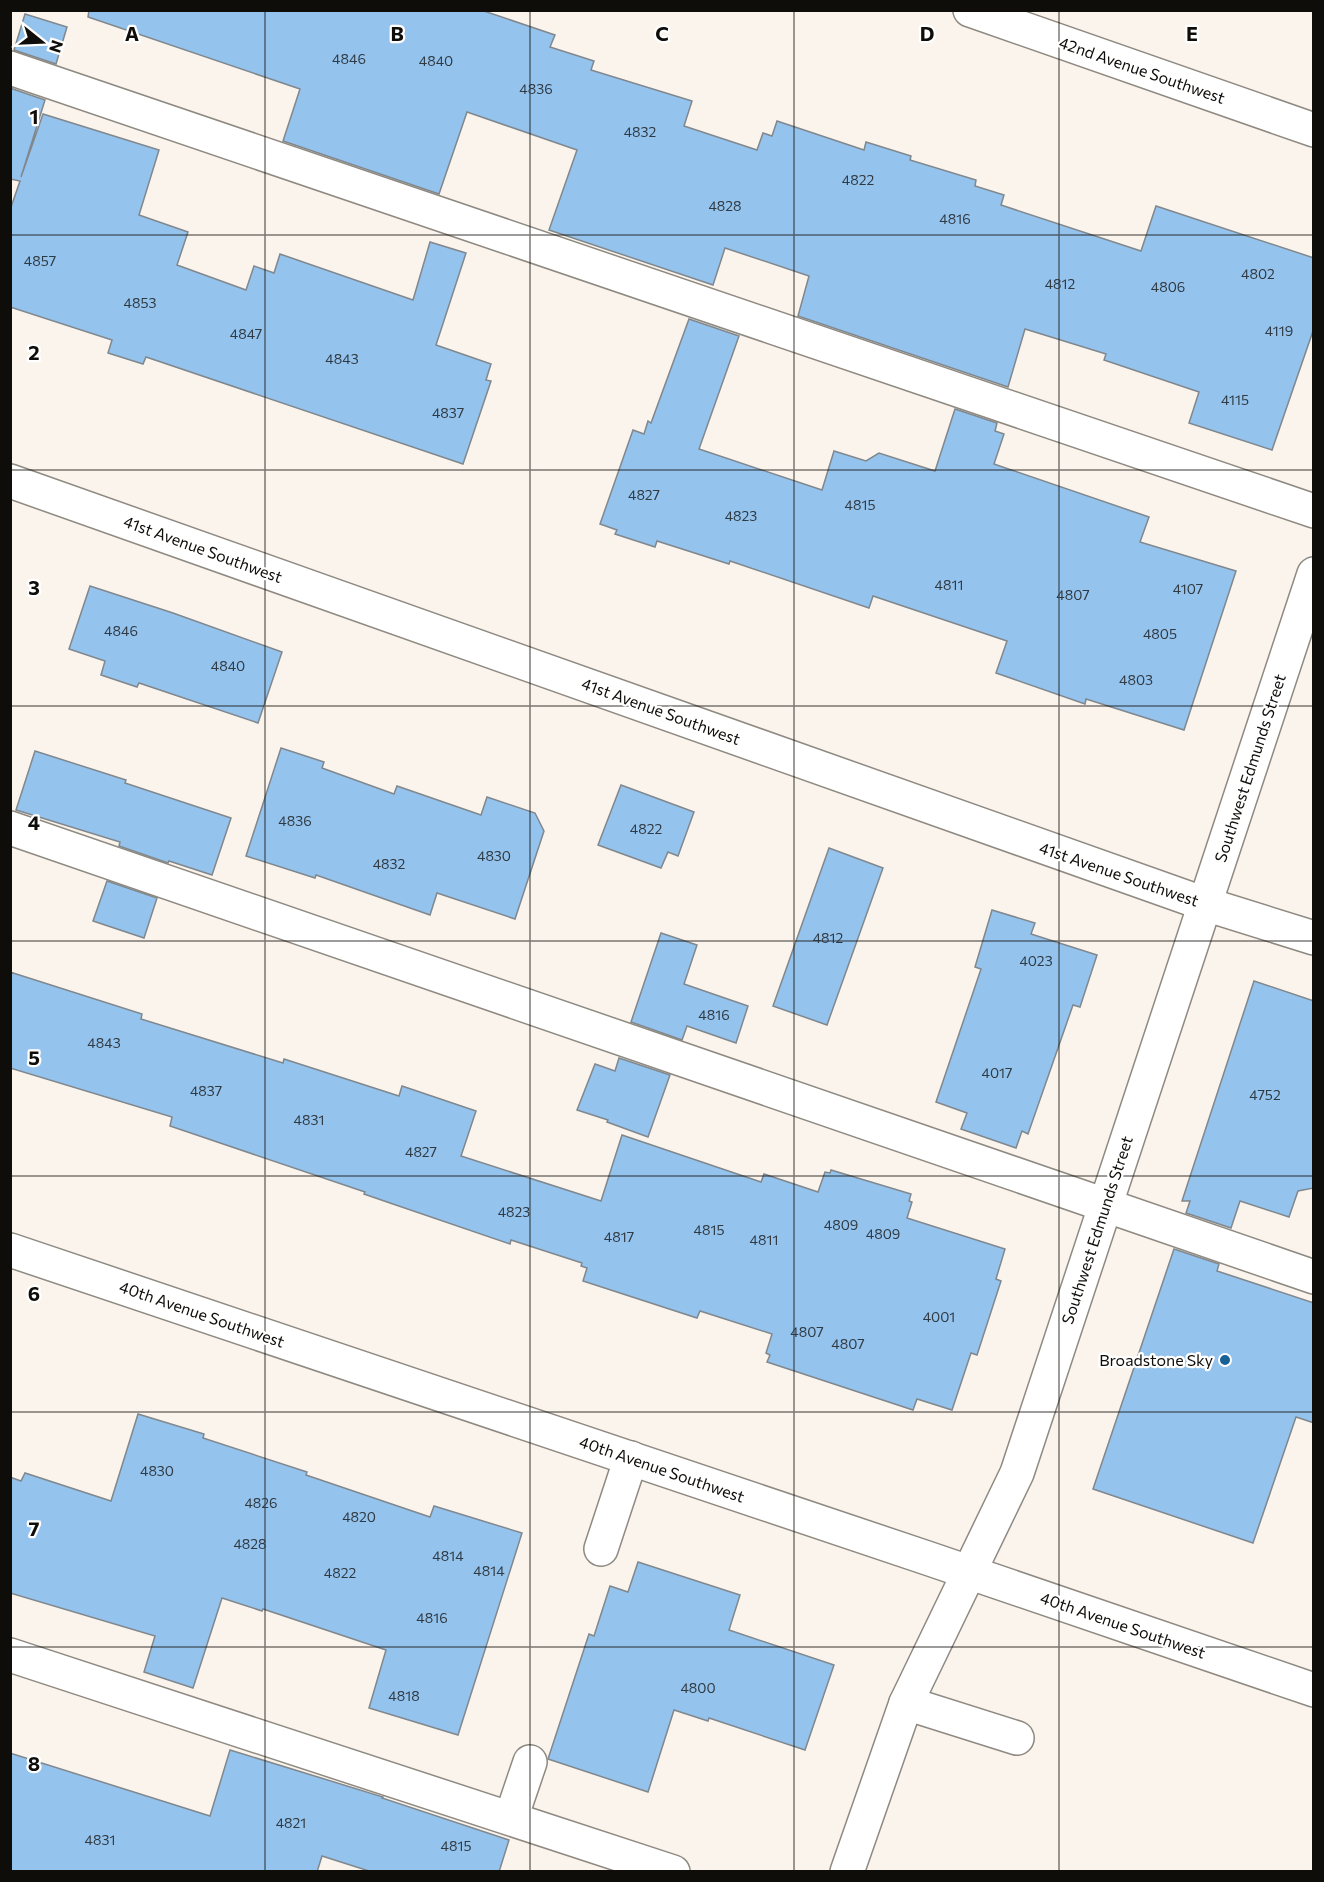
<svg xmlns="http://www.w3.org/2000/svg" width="1324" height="1882" font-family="Commissioner,sans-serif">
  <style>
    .building { fill: #94c3ed; stroke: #80878d; stroke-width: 1.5 }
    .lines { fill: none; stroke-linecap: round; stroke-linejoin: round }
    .minor-casing { stroke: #8e8981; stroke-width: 36 }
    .minor { stroke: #fff; stroke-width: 33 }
    .grid { fill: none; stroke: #0f0d0a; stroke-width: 1.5; stroke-opacity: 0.55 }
    .poi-dot { fill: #196094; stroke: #fff; stroke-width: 2 }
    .labels { text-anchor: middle; stroke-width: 4.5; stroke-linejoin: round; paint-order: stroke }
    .number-label { font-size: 14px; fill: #303a43 }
    .street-label { font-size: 16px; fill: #0f0d0a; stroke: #fff }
    .poi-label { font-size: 16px; fill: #0f0d0a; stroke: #fff; text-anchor: end }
    .grid-label { font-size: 20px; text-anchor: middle; font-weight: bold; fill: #0f0d0a; stroke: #fff; stroke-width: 4.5; stroke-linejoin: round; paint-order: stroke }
  </style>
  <rect width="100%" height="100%" fill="#faf4ec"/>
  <!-- building -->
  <g class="building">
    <polygon points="89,10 481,10 555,35 550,47 594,61 591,70 692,101 684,126 757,150 763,133 772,136 777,121 864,150 866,142 911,156 910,160 976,180 975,186 1004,195 1001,205 1141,251 1156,206 1314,258 1314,328 1272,450 1189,423 1199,392 1104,360 1106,354 1025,329 1008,387 798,316 809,276 725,248 713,285 549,230 577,150 467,112 439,194 283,141 300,89 88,17"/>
    <polygon points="25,14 67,27 56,64 14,50"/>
    <polygon points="10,88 45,100 21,177 43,114 159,150 139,215 188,232 177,265 246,290 254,266 274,273 280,254 413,300 430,242 466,253 436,345 491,364 486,380 491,381 463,464 146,357 143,364 108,353 112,340 10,307 10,210 20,181 10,179"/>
    <polygon points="689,319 739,336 699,449 822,490 834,451 866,461 879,453 935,471 955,409 997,423 995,431 1004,434 994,464 1149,517 1140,542 1236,571 1184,730 1086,699 1085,704 996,673 1007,641 873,596 869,608 730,561 729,564 657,541 655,547 615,534 617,530 600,524 633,430 644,434 648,421 651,423"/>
    <polygon points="90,586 173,613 282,652 258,723 139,683 137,687 101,675 105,661 69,649"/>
    <polygon points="281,748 324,762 322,768 394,794 397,786 481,815 487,797 535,813 544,831 515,919 437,893 430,915 316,875 315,878 246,856"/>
    <polygon points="35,751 126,780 125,783 231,818 212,875 169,861 168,863 119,846 120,842 16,810"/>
    <polygon points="621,785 694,812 678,856 668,852 661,868 598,845"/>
    <polygon points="829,848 883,868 827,1025 773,1006"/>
    <polygon points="107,881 157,898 144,938 93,921"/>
    <polygon points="992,910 1035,923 1031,934 1097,955 1080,1007 1073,1005 1028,1134 1022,1131 1016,1148 961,1129 967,1113 936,1102 981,969 975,967"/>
    <polygon points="661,933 697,945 684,984 748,1006 736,1043 687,1026 682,1040 631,1022"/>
    <polygon points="10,972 142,1014 141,1019 283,1063 284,1059 399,1096 402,1086 476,1111 461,1156 601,1201 622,1135 761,1182 764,1174 818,1192 825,1172 830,1173 831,1170 911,1194 909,1201 912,1202 907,1218 1005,1249 996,1279 1001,1281 977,1355 971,1353 952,1410 917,1399 913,1410 767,1362 770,1355 766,1353 772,1334 700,1311 697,1318 583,1281 587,1268 581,1266 582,1263 511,1240 510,1244 390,1203 364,1194 365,1192 170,1126 172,1117 10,1068"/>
    <polygon points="1254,981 1314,1001 1314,1188 1298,1191 1289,1217 1240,1201 1231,1228 1186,1213 1190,1201 1182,1201"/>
    <polygon points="619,1058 670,1075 648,1137 607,1122 608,1120 577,1110 595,1064 615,1071"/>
    <polygon points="1174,1249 1219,1264 1217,1271 1314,1303 1314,1423 1296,1417 1253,1543 1093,1489"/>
    <polygon points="138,1414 204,1434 203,1438 307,1472 306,1475 430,1517 434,1506 522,1533 458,1735 369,1708 386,1650 263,1609 262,1611 222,1598 193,1688 144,1672 155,1636 10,1593 10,1477 21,1481 25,1473 111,1501"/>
    <polygon points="638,1562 740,1595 729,1630 834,1665 805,1750 709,1718 708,1721 674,1710 648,1792 548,1759 589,1634 594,1636 610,1586 628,1592"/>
    <polygon points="230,1750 383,1797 382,1798 509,1840 499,1872 372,1872 322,1856 317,1872 10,1872 10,1753 210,1816"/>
  </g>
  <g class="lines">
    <defs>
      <g id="minor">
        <polyline points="970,10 1314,130"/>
        <polyline points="10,68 1314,511"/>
        <polyline points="10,481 1205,904 1314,938"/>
        <polyline points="10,828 1314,1277"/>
        <polyline points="10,1250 927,1558 1314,1690"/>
        <polyline points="601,1549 631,1458"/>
        <polyline points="10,1655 673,1872"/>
        <polyline points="906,1703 1017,1738"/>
        <polyline points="511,1818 530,1762"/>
        <polyline points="847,1872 906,1703 1017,1473 1314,574"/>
      </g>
    </defs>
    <!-- minor casing -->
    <use href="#minor" class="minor-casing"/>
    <!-- minor -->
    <use href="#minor" class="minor"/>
  </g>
  <!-- grid -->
  <path class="grid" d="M265 10V1872M530 10V1872M794 10V1872M1059 10V1872M10 235H1314M10 470H1314M10 706H1314M10 941H1314M10 1176H1314M10 1412H1314M10 1647H1314"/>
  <!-- markers -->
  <circle class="poi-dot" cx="1225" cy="1360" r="6"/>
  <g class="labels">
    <!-- number labels -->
    <g class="number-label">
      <text x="349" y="64">4846</text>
      <text x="436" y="66">4840</text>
      <text x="536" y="94">4836</text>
      <text x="640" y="137">4832</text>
      <text x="858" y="185">4822</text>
      <text x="725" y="211">4828</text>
      <text x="955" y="224">4816</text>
      <text x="40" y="266">4857</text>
      <text x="1258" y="279">4802</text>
      <text x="1060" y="289">4812</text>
      <text x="1168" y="292">4806</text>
      <text x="140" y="308">4853</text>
      <text x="1279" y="336">4119</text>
      <text x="246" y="339">4847</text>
      <text x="342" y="364">4843</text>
      <text x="1235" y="405">4115</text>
      <text x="448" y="418">4837</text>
      <text x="644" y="500">4827</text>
      <text x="860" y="510">4815</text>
      <text x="741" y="521">4823</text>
      <text x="949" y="590">4811</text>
      <text x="1188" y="594">4107</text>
      <text x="1073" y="600">4807</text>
      <text x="121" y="636">4846</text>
      <text x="1160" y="639">4805</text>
      <text x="228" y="671">4840</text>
      <text x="1136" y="685">4803</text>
      <text x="295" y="826">4836</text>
      <text x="646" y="834">4822</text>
      <text x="494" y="861">4830</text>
      <text x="389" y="869">4832</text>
      <text x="828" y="943">4812</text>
      <text x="1036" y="966">4023</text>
      <text x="714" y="1020">4816</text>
      <text x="104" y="1048">4843</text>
      <text x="997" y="1078">4017</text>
      <text x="206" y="1096">4837</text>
      <text x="1265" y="1100">4752</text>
      <text x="309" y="1125">4831</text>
      <text x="421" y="1157">4827</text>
      <text x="514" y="1217">4823</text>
      <text x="841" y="1230">4809</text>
      <text x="709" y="1235">4815</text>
      <text x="883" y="1239">4809</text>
      <text x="619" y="1242">4817</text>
      <text x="764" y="1245">4811</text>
      <text x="939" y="1322">4001</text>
      <text x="807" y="1337">4807</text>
      <text x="848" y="1349">4807</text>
      <text x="157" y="1476">4830</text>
      <text x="261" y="1508">4826</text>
      <text x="359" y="1522">4820</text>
      <text x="250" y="1549">4828</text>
      <text x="448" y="1561">4814</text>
      <text x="489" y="1576">4814</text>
      <text x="340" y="1578">4822</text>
      <text x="432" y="1623">4816</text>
      <text x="698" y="1693">4800</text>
      <text x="404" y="1701">4818</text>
      <text x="291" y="1828">4821</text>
      <text x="100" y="1845">4831</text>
      <text x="456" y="1851">4815</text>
    </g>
    <!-- street labels -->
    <g class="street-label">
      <text transform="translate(1142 70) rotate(19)" y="6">42nd Avenue Southwest</text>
      <text transform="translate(203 549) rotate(20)" y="6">41st Avenue Southwest</text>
      <text transform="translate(661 711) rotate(20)" y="6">41st Avenue Southwest</text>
      <text transform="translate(1250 768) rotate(-72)" y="6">Southwest Edmunds Street</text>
      <text transform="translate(1119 874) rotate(19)" y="6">41st Avenue Southwest</text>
      <text transform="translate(1097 1230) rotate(-72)" y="6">Southwest Edmunds Street</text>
      <text transform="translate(202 1314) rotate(19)" y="6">40th Avenue Southwest</text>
      <text transform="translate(662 1469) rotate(19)" y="6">40th Avenue Southwest</text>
      <text transform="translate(1123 1625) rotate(19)" y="6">40th Avenue Southwest</text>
    </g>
    <!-- poi labels -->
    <g class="poi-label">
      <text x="1213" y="1366">Broadstone Sky</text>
    </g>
  </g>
  <g class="grid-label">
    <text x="132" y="41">A</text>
    <text x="397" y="41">B</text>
    <text x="662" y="41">C</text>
    <text x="927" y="41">D</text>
    <text x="1192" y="41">E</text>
    <text x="34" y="124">1</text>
    <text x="34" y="360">2</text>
    <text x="34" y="595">3</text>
    <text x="34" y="830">4</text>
    <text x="34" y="1065">5</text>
    <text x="34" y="1301">6</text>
    <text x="34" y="1536">7</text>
    <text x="34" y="1771">8</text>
  </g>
  <!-- border -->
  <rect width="1324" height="1882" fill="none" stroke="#0f0d0a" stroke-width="24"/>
  <!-- north arrow -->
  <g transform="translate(42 42) rotate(108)" stroke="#ffffff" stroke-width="4.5" paint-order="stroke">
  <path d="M0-4.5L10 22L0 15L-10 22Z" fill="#0f0d0a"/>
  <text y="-9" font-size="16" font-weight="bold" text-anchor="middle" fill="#0f0d0a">N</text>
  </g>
</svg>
